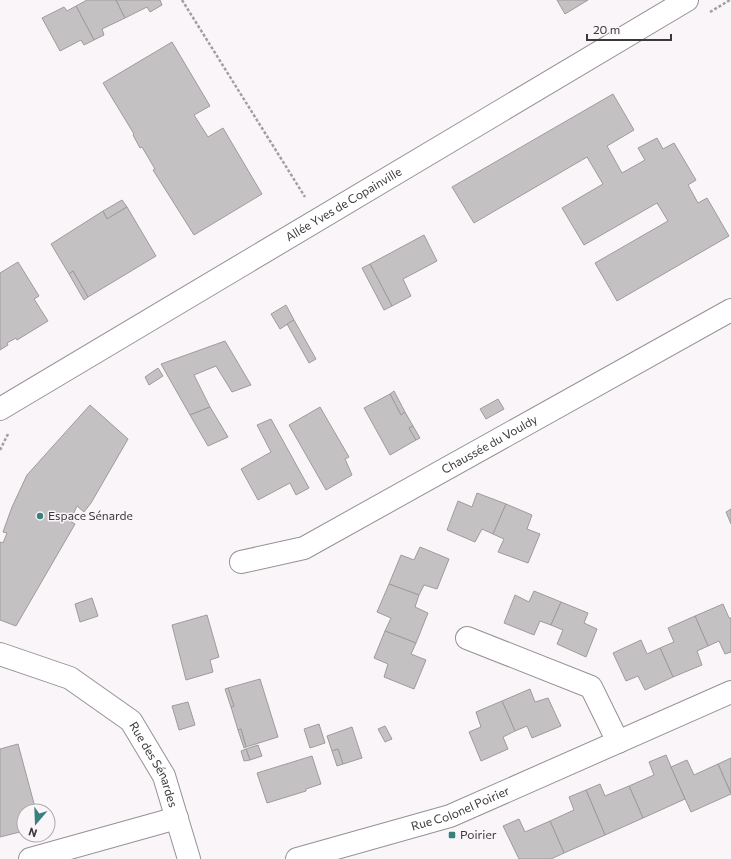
<svg xmlns="http://www.w3.org/2000/svg" width="731" height="859" font-family="Commissioner,sans-serif">
  <style>
    .building { fill: #c4c1c3; stroke: #9f9b9d }
    .lines { fill: none; stroke-linecap: round; stroke-linejoin: round }
    .minor-casing { stroke: #959294; stroke-width: 24 }
    .path { stroke: #a29fa1; stroke-width: 2.5; stroke-dasharray: 3 2; stroke-linecap: butt }
    .minor { stroke: #fff; stroke-width: 22 }
    .poi-dot { fill: #39817e; stroke: #f9f5f8; stroke-width: 1.5 }
    .labels { text-anchor: middle; stroke-width: 3; stroke-linejoin: round; paint-order: stroke }
    .street-label { font-size: 12px; fill: #3b393a; stroke: #f9f5f8 }
    .poi-label { font-size: 12px; fill: #3b393a; stroke: #f9f5f8; text-anchor: start }
  </style>
  <rect width="100%" height="100%" fill="#f9f5f8"/>
  <!-- building -->
  <g class="building">
    <polygon points="87,0 116,0 125,18 102,29 104,35 94,40 76,6"/>
    <polygon points="116,0 160,0 162,5 150,12 147,7 125,18"/>
    <polygon points="557,0 588,0 565,14"/>
    <polygon points="76,6 94,40 84,45 81,40 60,51 42,18 64,7 67,11"/>
    <polygon points="172,42 210,106 194,115 208,137 223,128 262,194 194,235 153,170 155,169 142,147 140,148 133,135 134,134 103,83"/>
    <polygon points="613,94 634,130 607,146 622,173 645,160 638,148 657,138 663,149 674,143 696,180 688,185 698,203 707,198 729,236 617,301 595,263 668,221 657,203 584,245 562,208 603,184 587,157 474,223 452,187"/>
    <polygon points="122,200 127,207 107,219 103,211"/>
    <polygon points="127,207 156,256 88,297 73,271 69,274 51,244 103,211 107,219"/>
    <polygon points="424,235 437,261 403,279 411,296 392,306 370,264"/>
    <polygon points="18,262 39,296 34,299 48,321 17,340 16,338 7,343 8,345 0,350 0,273"/>
    <polygon points="370,264 392,306 384,310 362,268"/>
    <polygon points="73,271 88,297 84,300 69,274"/>
    <polygon points="286,305 294,320 280,329 271,314"/>
    <polygon points="294,320 316,359 309,363 287,324"/>
    <polygon points="225,341 251,385 232,392 216,366 194,375 210,407 190,415 161,364"/>
    <polygon points="158,368 163,376 149,385 145,377"/>
    <polygon points="394,391 405,412 401,415 390,394"/>
    <polygon points="390,394 401,415 405,412 413,426 409,428 416,440 390,455 364,408"/>
    <polygon points="498,399 504,409 486,419 480,409"/>
    <polygon points="90,405 128,439 91,503 84,512 77,506 70,521 75,524 16,626 0,620 0,542 3,543 7,533 3,532 12,507 27,475"/>
    <polygon points="210,407 228,437 208,446 190,415"/>
    <polygon points="320,407 349,457 345,459 352,475 326,490 289,425"/>
    <polygon points="271,419 309,488 296,495 290,483 258,500 241,469 271,452 257,425"/>
    <polygon points="413,426 420,438 416,440 409,428"/>
    <polygon points="477,493 506,504 493,534 482,529 475,542 447,530 458,501 472,507"/>
    <polygon points="506,504 532,515 527,529 540,534 528,563 498,552 504,539 493,534"/>
    <polygon points="731,509 731,524 726,512"/>
    <polygon points="420,547 449,559 437,589 424,585 419,595 389,584 401,555 414,560"/>
    <polygon points="389,584 419,595 415,607 428,613 416,643 385,631 391,618 377,612"/>
    <polygon points="534,591 561,602 551,625 540,621 534,635 504,623 515,595 529,602"/>
    <polygon points="92,598 98,616 80,622 75,604"/>
    <polygon points="561,602 588,613 584,623 597,629 586,657 557,644 563,630 551,625"/>
    <polygon points="723,604 729,618 731,618 731,652 725,654 719,641 708,646 695,616"/>
    <polygon points="207,615 219,657 210,660 213,672 186,680 172,625"/>
    <polygon points="695,616 708,646 697,651 702,665 673,677 660,648 674,642 668,628"/>
    <polygon points="385,631 416,643 411,654 426,660 414,689 384,677 388,664 374,658"/>
    <polygon points="641,640 647,654 660,648 673,677 645,690 638,676 626,681 613,653"/>
    <polygon points="260,679 278,737 246,747 241,729 238,730 231,707 234,706 228,688"/>
    <polygon points="228,688 234,706 231,707 225,689"/>
    <polygon points="530,689 535,702 548,698 561,726 532,738 527,726 515,731 502,701"/>
    <polygon points="502,701 515,731 503,737 508,749 481,761 469,732 481,727 476,712"/>
    <polygon points="188,702 195,725 179,730 172,706"/>
    <polygon points="319,724 325,743 310,748 304,729"/>
    <polygon points="385,726 392,739 385,742 378,729"/>
    <polygon points="352,727 362,758 343,764 338,749 332,751 327,736"/>
    <polygon points="241,729 246,747 244,748 238,730"/>
    <polygon points="18,744 36,811 24,811 24,831 0,837 0,749"/>
    <polygon points="258,745 262,756 250,760 246,749"/>
    <polygon points="246,749 250,760 244,761 241,751"/>
    <polygon points="338,749 343,764 337,766 332,751"/>
    <polygon points="666,755 685,799 643,818 629,786 654,775 649,762"/>
    <polygon points="312,756 321,784 306,789 306,791 267,803 257,773"/>
    <polygon points="731,758 731,793 718,764"/>
    <polygon points="687,760 694,775 718,764 731,794 691,812 671,767"/>
    <polygon points="600,784 605,796 629,786 643,818 605,835 586,790"/>
    <polygon points="586,790 605,835 564,853 550,821 574,810 569,797"/>
    <polygon points="519,819 525,832 550,821 564,853 551,859 519,859 503,826"/>
  </g>
  <g class="lines">
    <defs>
      <g id="minor">
        <path id="s1" d="M0 409 687 0"/>
        <path id="s2" d="M241 562 304 548 731 310"/>
        <polyline points="467,638 591,687 618,742"/>
        <path id="s3" d="M0 654 70 678 131 721 164 776 189 859"/>
        <polyline points="30,859 177,818"/>
        <path id="s4" d="M297 859 450 816 731 692"/>
      </g>
    </defs>
    <!-- minor casing -->
    <use href="#minor" class="minor-casing"/>
    <!-- path -->
    <g class="path">
      <polyline points="182,0 305,197"/>
      <polyline points="710,12 730,0"/>
      <polyline points="0,450 8,434"/>
    </g>
    <!-- minor -->
    <use href="#minor" class="minor"/>
  </g>
  <!-- markers -->
  <g class="poi-dot">
    <circle cx="40" cy="516" r="4"/>
    <rect x="448" y="831" width="8" height="8" rx="2"/>
  </g>
  <g class="labels">
    <!-- street labels -->
    <g class="street-label">
      <text dy="4" stroke="none"><textPath href="#s1" startOffset="400">Allée Yves de Copainville</textPath></text>
      <text dy="4" stroke="none"><textPath href="#s2" startOffset="277">Chaussée du Vouldy</textPath></text>
      <text dy="4" stroke="none"><textPath href="#s3" startOffset="198">Rue des Sénardes</textPath></text>
      <text dy="4" stroke="none"><textPath href="#s4" startOffset="171">Rue Colonel Poirier</textPath></text>
    </g>
    <!-- poi labels -->
    <g class="poi-label">
      <text x="48" y="520">Espace Sénarde</text>
      <text x="460" y="839">Poirier</text>
    </g>
  </g>
  <!-- north arrow -->
  <g transform="translate(36 823) rotate(199)"><circle r="19" fill="#f9f5f8" stroke="#adaaac"/>
  <path d="M0-3L7 15L0 10L-7 15Z" fill="#39817e"/>
  <text y="-6" font-size="11" font-weight="bold" text-anchor="middle" fill="#3b393a">N</text>
  </g>
  <!-- scale -->
  <path d="M587 34v6h84v-6" fill="none" stroke="#3b393a" stroke-width="2"/>
  <text x="593" y="34" font-size="12" fill="#3b393a" stroke="#f9f5f8" stroke-width="3" paint-order="stroke">20 m</text>
</svg>
